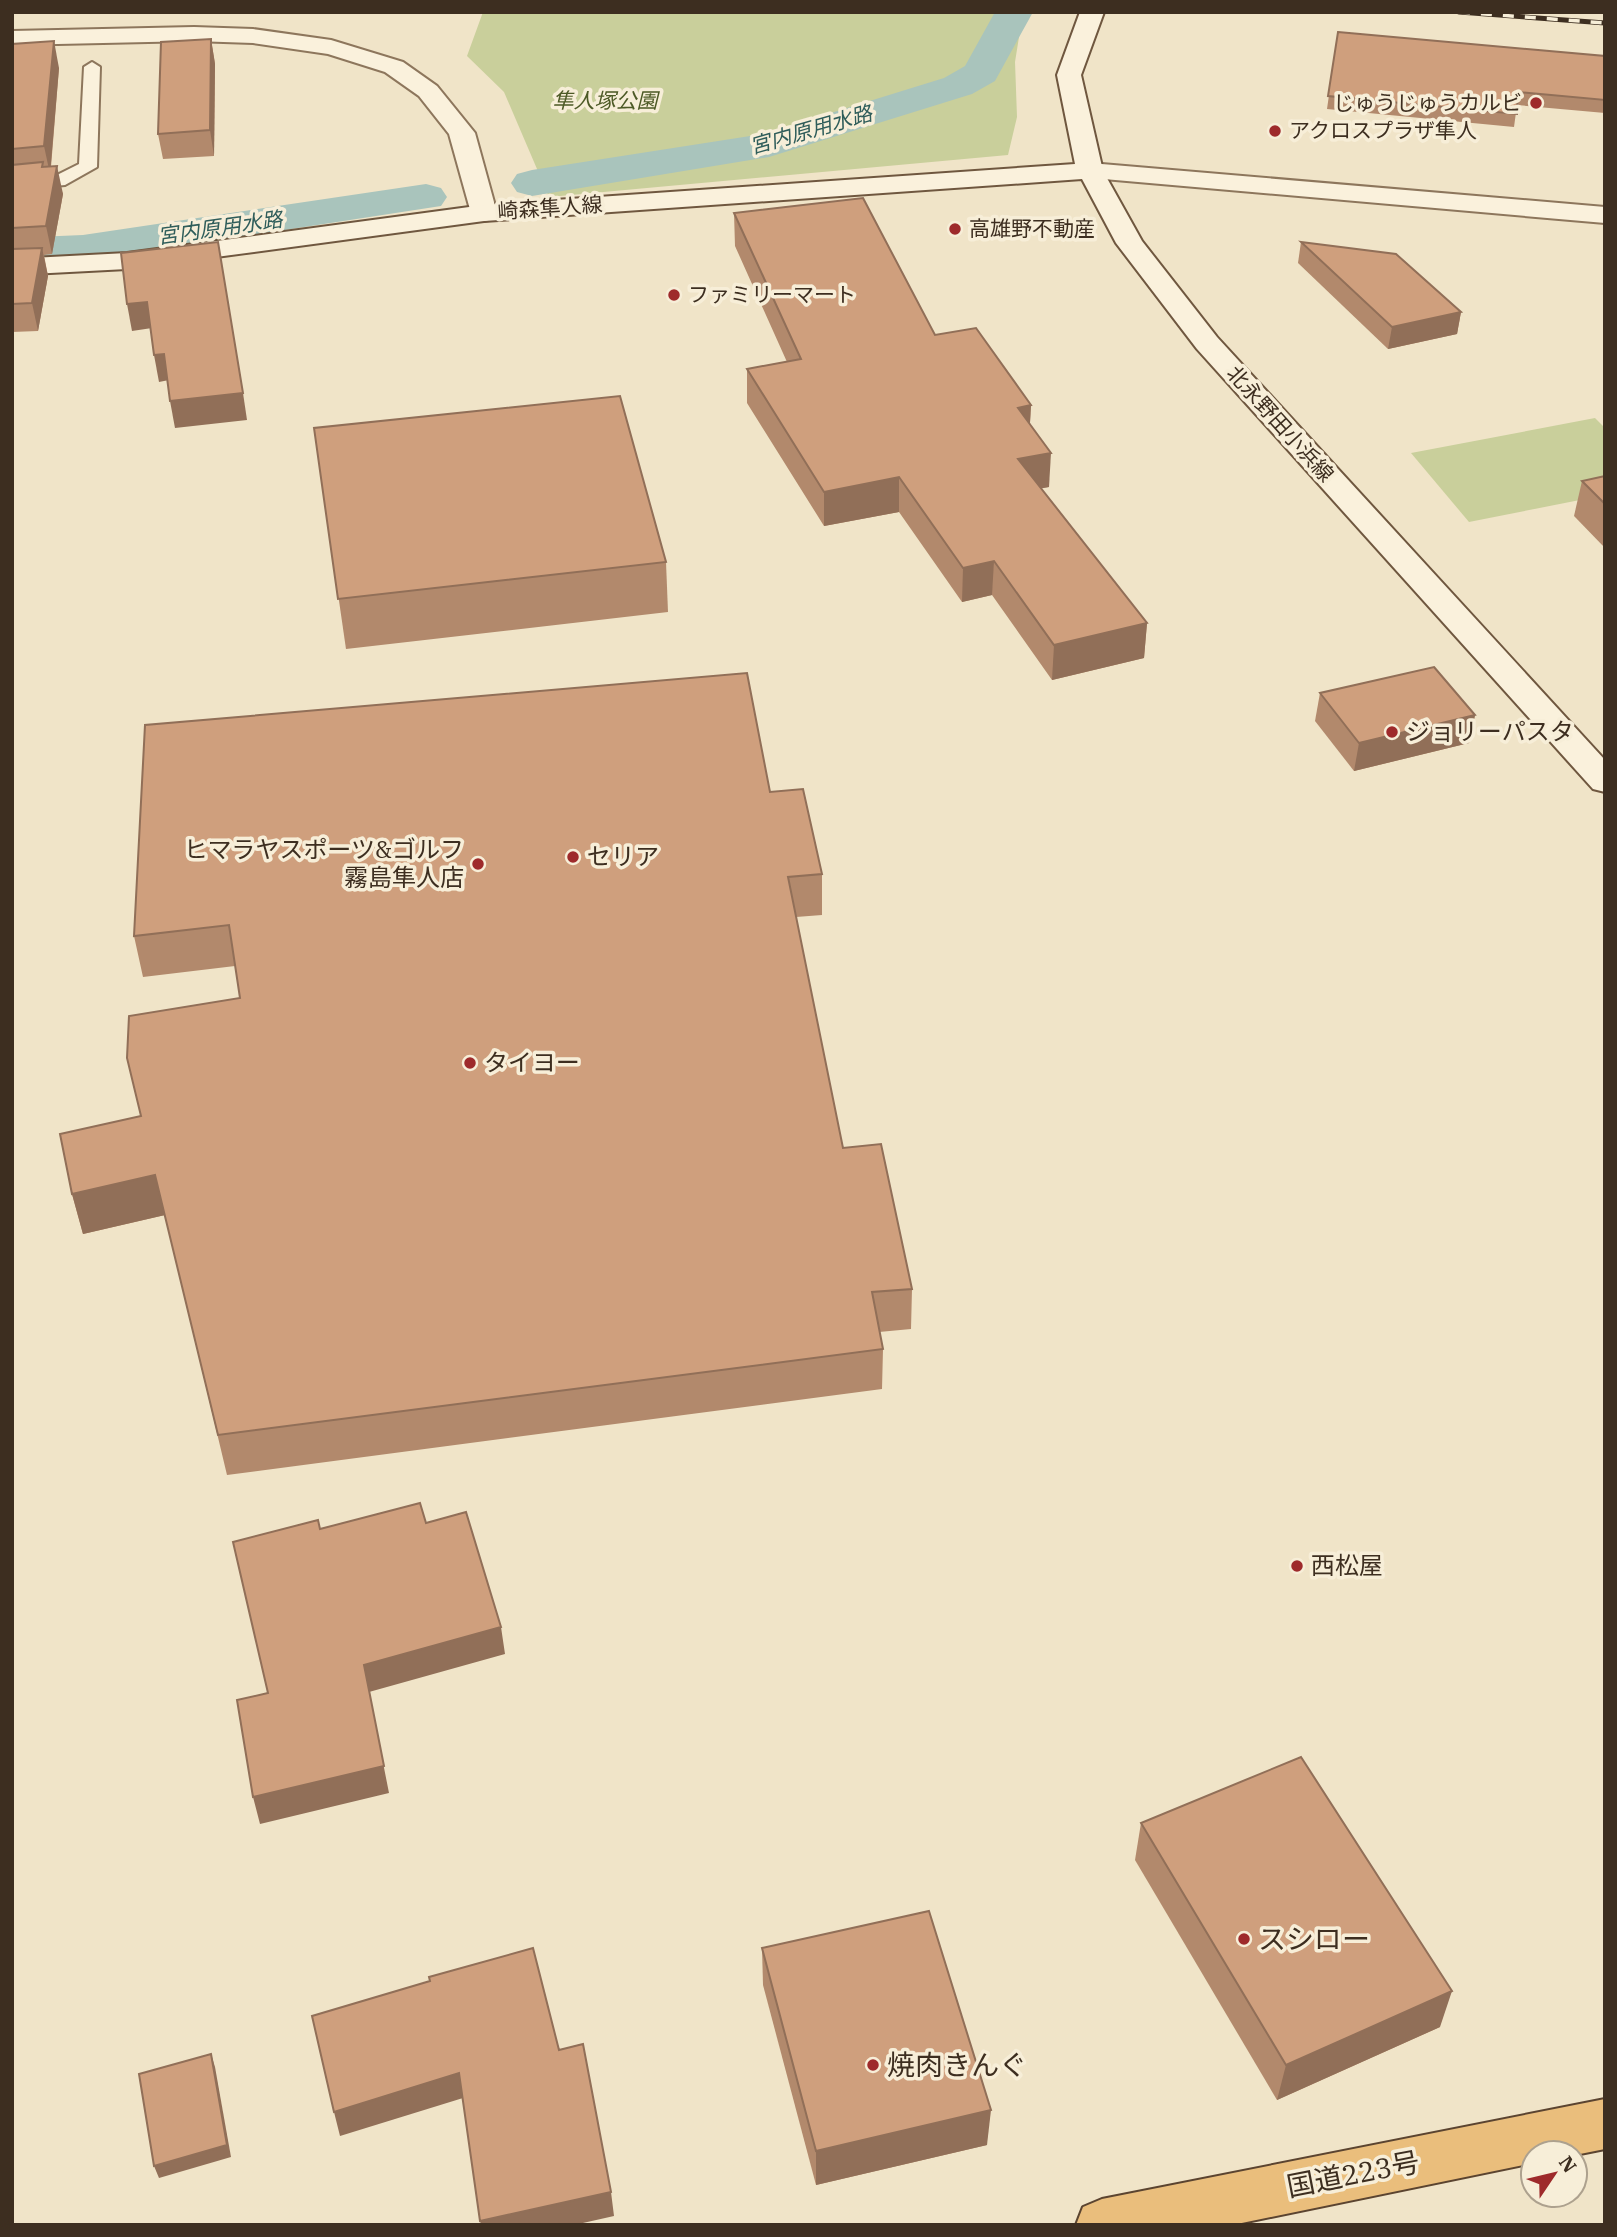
<svg xmlns="http://www.w3.org/2000/svg" width="1617" height="2237" font-family="'IBM Plex Serif','Noto Sans JP',serif">
  <style>
    .green { fill: #c9cf9b }
    .lines { fill: none; stroke-linecap: round; stroke-linejoin: round }
    .canal { fill: #a9c4bc; fill-rule: evenodd }
    .service-casing { stroke: #8d765c; stroke-width: 4 }
    .tertiary-casing { stroke: #8d765c; stroke-width: 4 }
    .secondary-casing { stroke: #6f573f; stroke-width: 4 }
    .trunk-casing { stroke: #5b4430; stroke-width: 4 }
    .service { fill: #faf1dc; fill-rule: evenodd }
    .tertiary { fill: #faf1dc; fill-rule: evenodd }
    .secondary { fill: #faf1dc; fill-rule: evenodd }
    .trunk { fill: #eabe7c; fill-rule: evenodd }
    .rail-casing { stroke: #3d2e20; stroke-width: 5 }
    .rail { stroke: #f7eed8; stroke-width: 3.5; stroke-dasharray: 11; stroke-linecap: butt }
    .wall { fill: #b2896c }
    .shaded-wall { fill: #916f58 }
    .building { fill: #cf9f7d; stroke: #916f58; stroke-width: 2 }
    .poi-dot { fill: #9e2a2b; stroke: #f7eed8; stroke-width: 2.5 }
    .labels { text-anchor: middle; stroke-width: 7; stroke-linejoin: round; paint-order: stroke }
    .far-park-label { font-size: 21px; font-style: italic; fill: #4d5a26; stroke: #f7eed8 }
    .far-poi-label { font-size: 21px; fill: #3d2e20; stroke: #f7eed8; text-anchor: start }
    .far-water-label { font-size: 21px; font-style: italic; fill: #2f5d5a; stroke: #f7eed8 }
    .far-street-label { font-size: 21px; fill: #3d2e20; stroke: #f7eed8 }
    .poi-label { font-size: 24px; fill: #3d2e20; stroke: #f7eed8; text-anchor: start }
    .near-poi-label { font-size: 28px; fill: #3d2e20; stroke: #f7eed8; text-anchor: start }
    .near-street-label { font-size: 28px; fill: #3d2e20; stroke: #f7eed8 }
  </style>
  <rect width="100%" height="100%" fill="#f0e4c8"/>
  <!-- green -->
  <g class="green">
    <polygon points="483,12 1023,12 1015,62 1017,117 1008,155 549,197 504,92 467,56"/>
    <polygon points="1595,418 1605,428 1605,495 1469,522 1411,453"/>
  </g>
  <g class="lines">
    <!-- canal -->
    <g class="canal">
      <polygon points="995,12 1033,12 995,81 972,94 769,157 532,196 517,192 511,183 517,174 532,170 763,134 944,78 965,66"/>
      <polygon points="426,184 441,188 447,197 441,206 83,261 12,264 12,238 83,235"/>
    </g>
    <defs>
      <polygon id="service" points="92,62 100,67 97,167 65,185 12,190 12,180 55,176 79,164 84,67"/>
      <g id="tertiary">
        <polygon points="194,27 253,29 331,40 403,62 437,86 475,133 497,213 493,219 484,221 475,219 471,213 449,134 419,96 385,72 328,54 253,43 194,41 12,45 12,31"/>
        <polygon points="1090,163 1605,207 1605,223 1081,177 1077,171 1081,165"/>
      </g>
      <polygon id="secondary" points="1080,12 1104,12 1081,75 1103,171 1142,241 1217,337 1605,760 1605,792 1593,789 1197,349 1116,243 1082,179 484,221 127,269 12,275 12,259 127,253 484,205 1075,164 1057,75"/>
      <polygon id="trunk" points="1605,2099 1605,2149 1575,2155 1533,2153 1533,2163 1232,2225 1076,2225 1083,2207 1102,2199"/>
    </defs>
    <!-- service casing -->
    <use href="#service" class="service-casing"/>
    <!-- tertiary casing -->
    <use href="#tertiary" class="tertiary-casing"/>
    <!-- secondary casing -->
    <use href="#secondary" class="secondary-casing"/>
    <!-- trunk casing -->
    <use href="#trunk" class="trunk-casing"/>
    <!-- service -->
    <use href="#service" class="service"/>
    <!-- tertiary -->
    <use href="#tertiary" class="tertiary"/>
    <!-- secondary -->
    <use href="#secondary" class="secondary"/>
    <!-- trunk -->
    <use href="#trunk" class="trunk"/>
    <defs>
      <polyline id="rail" points="1459,12 1605,23"/>
    </defs>
    <!-- rail casing -->
    <use href="#rail" class="rail-casing"/>
    <!-- rail -->
    <use href="#rail" class="rail"/>
  </g>
  <!-- wall -->
  <g class="wall">
    <polygon points="1338,32 1605,56 1605,113 1517,105 1514,127 1327,109"/>
    <polygon points="211,39 215,64 214,156 163,159 158,134"/>
    <polygon points="12,44 59,68 51,167 63,194 52,254 44,255 48,276 38,331 12,332"/>
    <polygon points="734,213 935,335 1031,405 1030,423 1049,487 1041,488 1147,623 1144,658 1052,680 992,595 962,602 899,512 824,526 747,403 747,369 787,362 735,246"/>
    <polygon points="1301,242 1461,312 1457,334 1388,349 1298,263"/>
    <polygon points="314,428 666,562 668,612 346,649"/>
    <polygon points="1605,476 1605,548 1574,516 1582,481"/>
    <polygon points="1320,693 1475,715 1469,743 1354,771 1315,721"/>
    <polygon points="770,792 822,874 822,915 796,917 843,1148 912,1289 911,1329 879,1332 883,1349 882,1389 227,1475 165,1215 83,1234 72,1194 141,1116 240,998 235,966 143,977 134,936"/>
    <polygon points="1141,1823 1440,2027 1277,2100 1135,1860"/>
    <polygon points="762,1948 987,2145 816,2185 763,1985"/>
  </g>
  <!-- shaded-wall -->
  <g class="shaded-wall">
    <polygon points="211,39 215,64 214,156 210,130"/>
    <polygon points="54,41 59,68 50,174 44,146"/>
    <polygon points="57,166 63,194 52,254 46,226"/>
    <polygon points="42,248 48,276 38,331 32,303"/>
    <polygon points="147,302 152,328 132,331 127,304"/>
    <polygon points="1461,312 1457,334 1388,349 1392,327"/>
    <polygon points="164,354 169,380 159,382 154,355"/>
    <polygon points="243,393 247,420 175,428 170,401"/>
    <polygon points="1031,405 1029,439 1018,408"/>
    <polygon points="1051,453 1049,487 1016,493 1018,459"/>
    <polygon points="899,477 899,512 824,526 824,492"/>
    <polygon points="994,561 992,595 962,602 963,568"/>
    <polygon points="1147,623 1144,658 1052,680 1054,645"/>
    <polygon points="1475,715 1469,743 1354,771 1359,743"/>
    <polygon points="155,1175 165,1215 83,1234 72,1194"/>
    <polygon points="501,1627 505,1654 369,1692 389,1793 260,1824 253,1797 364,1665"/>
    <polygon points="1452,1991 1440,2027 1277,2100 1286,2065"/>
    <polygon points="211,2054 215,2067 231,2157 159,2178 154,2166"/>
    <polygon points="459,2073 463,2098 340,2136 334,2112"/>
    <polygon points="991,2110 987,2145 816,2185 816,2151"/>
    <polygon points="611,2192 614,2216 574,2225 481,2225 480,2221"/>
  </g>
  <!-- building -->
  <g class="building">
    <polygon points="1338,32 1605,56 1605,100 1518,92 1517,114 1328,96"/>
    <polygon points="211,39 210,130 158,134 161,42"/>
    <polygon points="54,41 44,146 12,149 12,44"/>
    <polygon points="43,162 42,167 57,166 46,226 12,228 12,165"/>
    <polygon points="863,198 935,335 976,328 1031,405 1018,408 1051,453 1018,459 1147,623 1054,645 994,561 963,568 899,477 824,492 747,369 801,359 734,213"/>
    <polygon points="218,242 243,393 170,401 164,354 154,355 147,302 127,304 121,253"/>
    <polygon points="1301,242 1396,254 1461,312 1392,327"/>
    <polygon points="42,248 32,303 12,304 12,249"/>
    <polygon points="620,396 666,562 338,599 314,428"/>
    <polygon points="1605,476 1605,504 1582,481"/>
    <polygon points="1434,667 1475,715 1359,743 1320,693"/>
    <polygon points="747,673 770,792 803,789 822,874 788,877 843,1148 881,1144 912,1289 872,1292 883,1349 218,1435 155,1175 72,1194 60,1134 141,1116 127,1058 129,1016 240,998 229,925 134,936 145,725"/>
    <polygon points="420,1503 426,1523 466,1512 501,1627 364,1665 384,1766 253,1797 237,1700 268,1693 233,1542 318,1520 320,1529"/>
    <polygon points="1301,1757 1452,1991 1286,2065 1141,1823"/>
    <polygon points="929,1911 991,2110 816,2151 762,1948"/>
    <polygon points="533,1948 559,2050 583,2044 611,2192 480,2221 459,2073 334,2112 312,2016 430,1981 429,1977"/>
    <polygon points="211,2054 227,2145 154,2166 139,2074"/>
  </g>
  <!-- markers -->
  <g class="poi-dot">
    <circle cx="1536" cy="103" r="7"/>
    <circle cx="1275" cy="131" r="7"/>
    <circle cx="955" cy="229" r="7"/>
    <circle cx="674" cy="295" r="7"/>
    <circle cx="1392" cy="732" r="7"/>
    <circle cx="573" cy="857" r="7"/>
    <circle cx="478" cy="864" r="7"/>
    <circle cx="470" cy="1063" r="7"/>
    <circle cx="1297" cy="1566" r="7"/>
    <circle cx="1244" cy="1939" r="7"/>
    <circle cx="873" cy="2065" r="7"/>
  </g>
  <g class="labels">
    <!-- far-park labels -->
    <g class="far-park-label">
      <text x="605" y="108">隼人塚公園</text>
    </g>
    <!-- far-poi labels -->
    <g class="far-poi-label">
      <text x="1522" y="110" text-anchor="end">じゅうじゅうカルビ</text>
      <text x="1289" y="138">アクロスプラザ隼人</text>
      <text x="969" y="236">高雄野不動産</text>
      <text x="688" y="302">ファミリーマート</text>
    </g>
    <!-- far-water labels -->
    <g class="far-water-label">
      <text transform="translate(811 130) rotate(-16)" y="7">宮内原用水路</text>
      <text transform="translate(220 228) rotate(-8)" y="7">宮内原用水路</text>
    </g>
    <!-- far-street labels -->
    <g class="far-street-label">
      <text transform="translate(550 208) rotate(-4)" y="7">崎森隼人線</text>
      <text transform="translate(1280 424) rotate(48)" y="7">北永野田小浜線</text>
    </g>
    <!-- poi labels -->
    <g class="poi-label">
      <text x="1406" y="740">ジョリーパスタ</text>
      <text x="464" y="858" text-anchor="end">ヒマラヤスポーツ&amp;ゴルフ<tspan x="464" dy="28">霧島隼人店</tspan></text>
      <text x="587" y="865">セリア</text>
      <text x="484" y="1071">タイヨー</text>
      <text x="1311" y="1574">西松屋</text>
    </g>
    <!-- near-poi labels -->
    <g class="near-poi-label">
      <text x="1258" y="1949">スシロー</text>
      <text x="887" y="2075">焼肉きんぐ</text>
    </g>
    <!-- near-street labels -->
    <g class="near-street-label">
      <text transform="translate(1353 2174) rotate(-11)" y="10">国道223号</text>
    </g>
  </g>
  <!-- border -->
  <rect width="1617" height="2237" fill="none" stroke="#3d2e20" stroke-width="28"/>
  <!-- north arrow -->
  <g transform="translate(1554 2174) rotate(55)"><circle r="33" fill="#f7eed8" stroke="#ada18e" stroke-width="2"/>
  <path d="M0-5L12 26L0 18L-12 26Z" fill="#9e2a2b"/>
  <text y="-10" font-size="19" font-weight="bold" text-anchor="middle" fill="#3d2e20">N</text>
  </g>
</svg>
